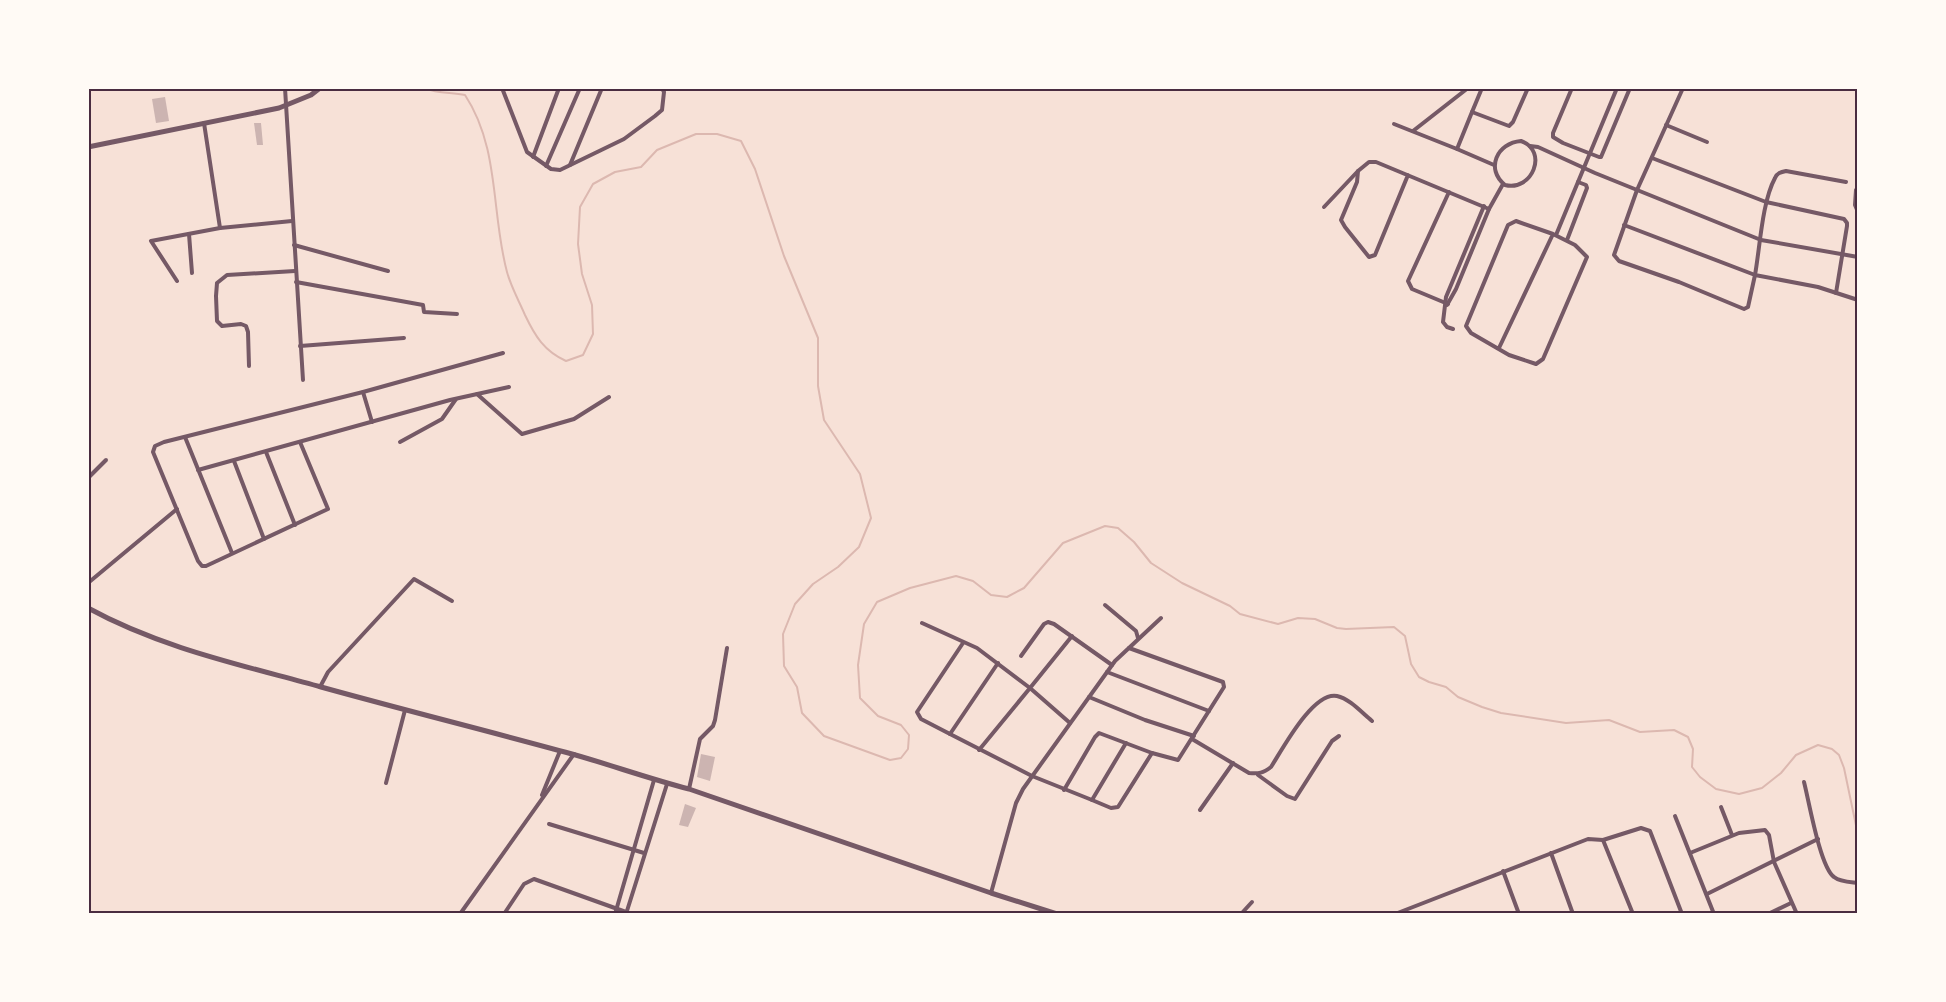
<svg xmlns="http://www.w3.org/2000/svg" width="1946" height="1002" font-family="'Public Sans',sans-serif">
  <style>
    .lines { fill: none; stroke-linecap: round; stroke-linejoin: round }
    .stream { stroke: #dcb8b0; stroke-width: 2 }
    .building { fill: #ccb4b1 }
    .minor { stroke: #755966; stroke-width: 4 }
    .tertiary { stroke: #755966; stroke-width: 5 }
    .neatline { fill: none; stroke: #4a2c40; stroke-width: 2 }
  </style>
  <rect width="100%" height="100%" fill="#f7e1d7"/>
  <g class="lines">
    <!-- stream -->
    <path class="stream" d="M425 88C438 94 451 92 465 95 500 148 491 213 507 272 511 287 519 301 525 315 535 336 544 351 566 361L583 355 593 334 592 305 582 274 578 244 580 207 593 184 615 172 641 167 657 150 696 134H717L741 141 755 169 784 256 818 338V386L824 420 860 474 871 518 859 547 838 567 813 584 795 604 783 634 784 666 797 687 802 713 824 736 890 760 901 758 908 749 909 735 901 725 878 716 860 698 858 665 864 624 877 602 910 588 956 576 973 581 991 595 1007 597 1024 588 1063 543 1105 526 1118 528 1134 542 1151 563 1182 583 1230 606 1240 614 1278 624 1298 618 1315 619 1337 628 1346 629 1394 627 1405 636 1411 664 1419 677 1429 682 1446 687 1458 697 1482 707 1501 713 1566 723 1609 720 1640 732 1674 730 1688 737 1693 749 1692 767 1700 777 1716 789 1739 794 1762 788 1781 773 1796 755 1818 745 1832 749 1839 755 1844 768 1858 835"/>
  </g>
  <!-- building -->
  <g class="building">
    <polygon points="165,97 169,121 156,123 152,99"/>
    <polygon points="254,123 261,123 263,145 257,145"/>
    <polygon points="701,754 715,757 710,781 697,777"/>
    <polygon points="685,804 696,808 688,827 679,825"/>
  </g>
  <g class="lines">
    <!-- minor -->
    <g class="minor">
      <polyline points="285,88 303,380"/>
      <polyline points="502,88 527,152 551,169 560,170 624,139 655,116 662,110 664,92 662,88"/>
      <polyline points="1482,88 1472,112 1509,126 1513,122 1528,88"/>
      <polyline points="1572,88 1553,133 1553,137 1563,143 1599,157 1601,157 1630,88"/>
      <polyline points="204,123 220,228"/>
      <polyline points="1394,124 1457,149 1472,112"/>
      <polyline points="1666,125 1707,142"/>
      <polyline points="1413,131 1468,88"/>
      <path d="M1521 141C1549 151 1532 192 1505 185 1485 169 1497 143 1521 141Z"/>
      <polyline points="1530,146 1538,147 1595,173 1761,240 1858,257"/>
      <polyline points="1457,149 1494,165"/>
      <polyline points="533,157 559,88"/>
      <polyline points="1652,158 1766,202 1844,219 1847,223 1847,226 1836,293"/>
      <polyline points="570,165 602,88"/>
      <polyline points="546,166 580,88"/>
      <polyline points="1408,175 1375,255 1369,257 1345,227 1341,220 1357,182 1358,171 1369,162 1376,162 1489,209"/>
      <path d="M1846 182 1786 171C1781 172 1777 173 1775 178 1762 202 1760 247 1755 275L1818 287 1858 300"/>
      <polyline points="1856,190 1855,205 1858,212"/>
      <polyline points="1324,207 1358,171"/>
      <polyline points="1624,225 1755,275 1748,307 1744,309 1679,282 1619,261 1614,255 1637,190 1683,88"/>
      <polyline points="189,234 192,273"/>
      <polyline points="1556,235 1617,88"/>
      <polyline points="1567,240 1587,188 1586,185 1578,182"/>
      <polyline points="294,245 388,271"/>
      <polyline points="177,281 151,241 220,228 292,221"/>
      <polyline points="296,282 423,305 424,312 457,314"/>
      <polyline points="1448,304 1412,289 1408,281 1449,192"/>
      <polyline points="1447,305 1456,289 1489,209 1503,184"/>
      <polyline points="1453,329 1447,327 1443,322 1446,297 1484,206"/>
      <polyline points="300,346 404,338"/>
      <polyline points="1499,348 1553,234 1516,221 1508,225 1466,326 1471,333 1509,355 1536,364 1543,359 1587,257 1575,245 1553,234"/>
      <polyline points="249,366 248,332 246,326 241,324 222,326 217,321 216,296 217,283 227,275 295,271"/>
      <polyline points="363,392 372,422"/>
      <polyline points="477,394 522,434 574,419 609,397"/>
      <polyline points="185,437 232,553"/>
      <polyline points="300,442 328,509 206,566 202,566 198,561 153,452 155,446 164,442 363,392 503,353"/>
      <polyline points="400,442 442,419 456,399"/>
      <polyline points="266,452 295,525"/>
      <polyline points="234,461 264,539"/>
      <polyline points="198,470 450,400 509,387"/>
      <polyline points="88,478 106,460"/>
      <polyline points="88,583 177,509"/>
      <polyline points="1105,605 1136,631 1138,638"/>
      <polyline points="922,623 977,648 1030,688 979,750"/>
      <polyline points="1021,656 1044,624 1048,622 1054,624 1112,665"/>
      <polyline points="998,663 950,734 1032,776 1092,800 1126,743"/>
      <polyline points="1107,672 1209,711"/>
      <polyline points="320,687 328,672 414,579 452,601"/>
      <polyline points="1089,697 1145,720 1194,736"/>
      <polyline points="1070,723 1030,688 1072,636"/>
      <polyline points="950,734 921,719 917,712 963,643"/>
      <path d="M1192 739 1249 773C1259 774 1263 773 1271 767 1282 750 1313 691 1337 696 1350 699 1362 713 1372 721"/>
      <polyline points="1258,775 1287,796 1295,799 1332,741 1339,736"/>
      <path d="M1804 782C1809 801 1820 867 1834 877 1840 882 1850 882 1858 883"/>
      <polyline points="386,783 405,710"/>
      <polyline points="689,789 700,739 713,726 715,720 727,648"/>
      <polyline points="1064,790 1095,737 1099,733 1152,753 1178,760 1224,687 1223,682 1129,648"/>
      <polyline points="542,795 560,751"/>
      <polyline points="1092,800 1111,808 1118,807 1152,753"/>
      <polyline points="1721,807 1732,835"/>
      <polyline points="1200,810 1233,763"/>
      <polyline points="1675,816 1714,914"/>
      <polyline points="549,824 644,853"/>
      <polyline points="1603,840 1633,914"/>
      <polyline points="1551,853 1573,914"/>
      <polyline points="1690,853 1739,833 1765,830 1769,835 1774,862 1797,914"/>
      <polyline points="1503,871 1519,914"/>
      <polyline points="991,893 1016,803 1023,789 1115,661 1161,618"/>
      <polyline points="1707,894 1818,839"/>
      <polyline points="460,914 574,754"/>
      <polyline points="504,914 524,884 534,879 626,912"/>
      <polyline points="615,914 654,780"/>
      <polyline points="626,914 667,784"/>
      <polyline points="1241,914 1252,902"/>
      <polyline points="1395,914 1588,839 1603,840 1641,828 1650,831 1682,914"/>
      <polyline points="1768,914 1791,903"/>
    </g>
    <!-- tertiary -->
    <g class="tertiary">
      <polyline points="88,147 279,108 311,95 320,88"/>
      <path d="M88 608C161 648 242 665 321 687 404 710 488 731 572 754 611 765 650 779 689 789L991 893 1057 914"/>
    </g>
  </g>
  <!-- border -->
  <rect width="1946" height="1002" fill="none" stroke="#fffaf5" stroke-width="180"/>
  <rect x="90" y="90" width="1766" height="822" class="neatline"/>
</svg>
